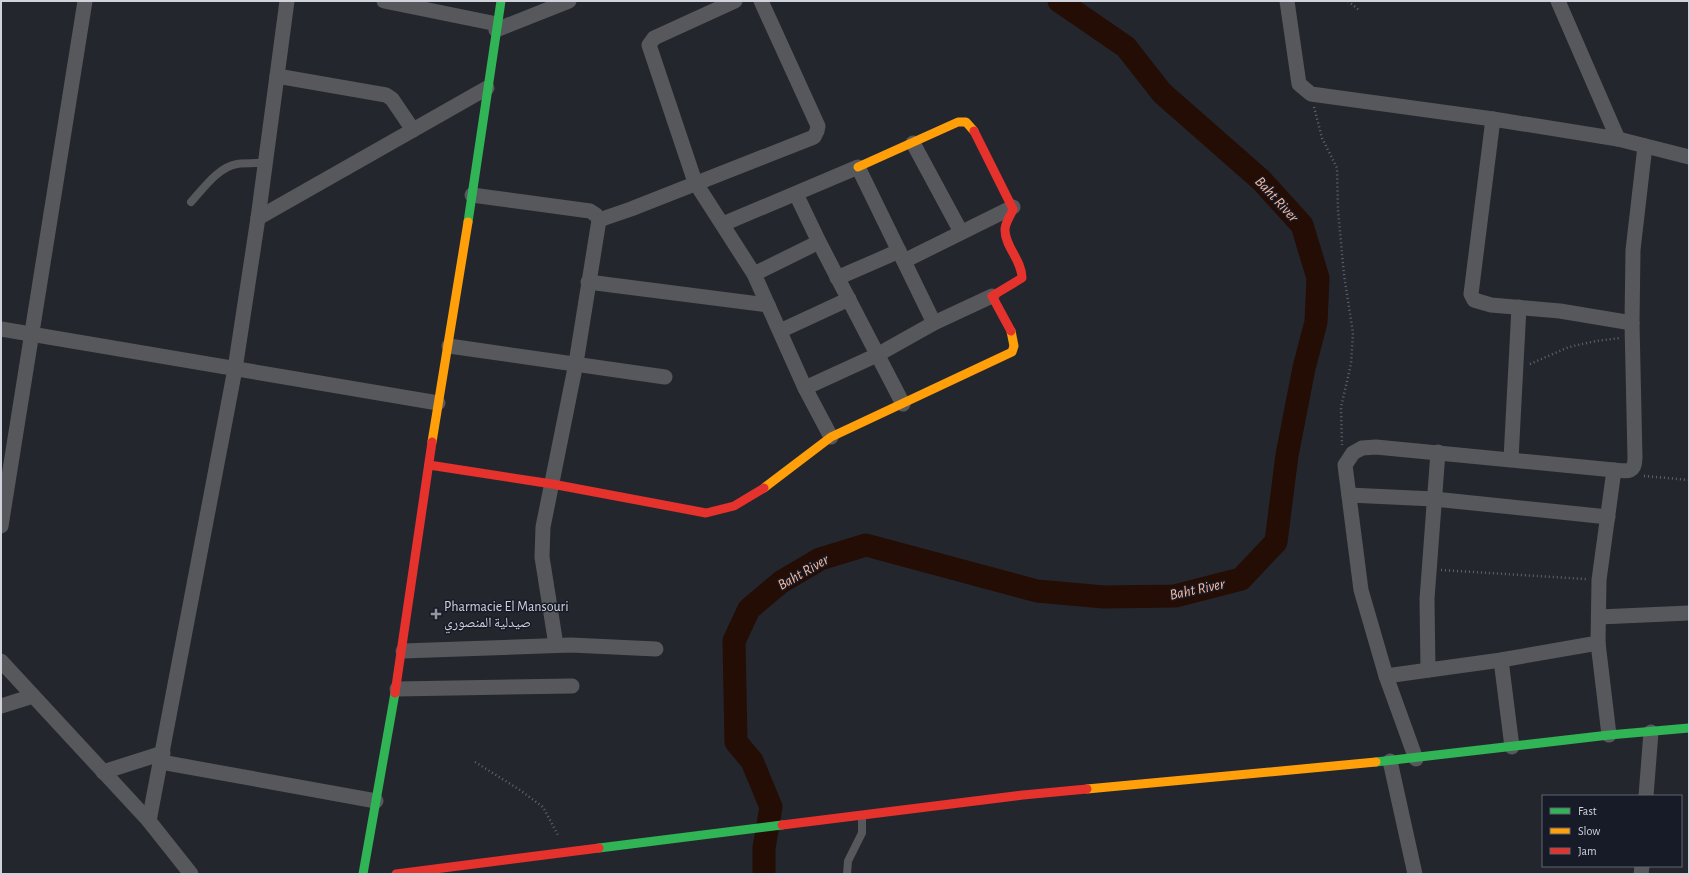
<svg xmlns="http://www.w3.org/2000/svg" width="1690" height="875" font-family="'Alegreya Sans','Noto Naskh Arabic',sans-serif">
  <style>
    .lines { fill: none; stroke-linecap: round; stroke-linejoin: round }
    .river { stroke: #230d05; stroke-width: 23 }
    .path { stroke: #646468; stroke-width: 2.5; stroke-dasharray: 1 3; stroke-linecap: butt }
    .lane { stroke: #57585b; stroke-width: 8 }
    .street { stroke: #57585b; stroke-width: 15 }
    .fast { stroke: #30b455; stroke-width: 9 }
    .slow { stroke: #ff9f0a; stroke-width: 9 }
    .jam { stroke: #e5322d; stroke-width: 9 }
    .poi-dot { fill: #94969f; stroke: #171a27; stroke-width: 1.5 }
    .labels { text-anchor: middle; stroke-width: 3; stroke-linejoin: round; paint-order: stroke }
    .poi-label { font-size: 14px; fill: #d0d3dc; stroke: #171a27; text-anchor: start }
    .water-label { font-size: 15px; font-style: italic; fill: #fcb999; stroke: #171a27 }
  </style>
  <rect width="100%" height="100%" fill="#24262d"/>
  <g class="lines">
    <!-- river -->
    <polyline class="river" points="764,874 764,848 771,807 752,761 736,742 734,641 749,609 781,582 820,559 866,545 1037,591 1104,597 1175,596 1241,579 1276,542 1287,455 1304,368 1316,322 1318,278 1302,225 1261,180 1162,93 1126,47 1059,1"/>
    <!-- path -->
    <g class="path">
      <polyline points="1348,1 1359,10"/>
      <polyline points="1314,107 1322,138 1337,168 1338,210 1344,275 1353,333 1351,364 1341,407 1342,445"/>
      <polyline points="1530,364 1569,347 1596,341 1620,338"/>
      <polyline points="1644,476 1689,480"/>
      <polyline points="1441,570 1586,579"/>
      <polyline points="475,762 520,790 543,807 559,837"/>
    </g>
    <!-- lane -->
    <g class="lane">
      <path d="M191 202C203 189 218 167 237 164 246 163 256 163 265 163"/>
      <polyline points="847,874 848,861 862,833 862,816"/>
    </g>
    <!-- street -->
    <g class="street">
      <polyline points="384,1 497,24"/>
      <polyline points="735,1 654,38 649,45 695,182 754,274 805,388 831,437"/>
      <polyline points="1287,1 1299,84 1311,94 1493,119 1618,139 1689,157"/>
      <polyline points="1558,1 1618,139"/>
      <polyline points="496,30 569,1"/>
      <polyline points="277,76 386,95 392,99 413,130"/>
      <polyline points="1493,119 1471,294 1474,300 1491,305 1560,311 1632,323"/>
      <polyline points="913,143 961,232"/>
      <polyline points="796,194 819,242 903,404"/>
      <polyline points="472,195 590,211 596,215 599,220 576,363 543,527 542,557 556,645"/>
      <polyline points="258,218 487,88"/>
      <polyline points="599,220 631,209 814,137 817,131 818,126 761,1"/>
      <polyline points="723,224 858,167 934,323"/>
      <polyline points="904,261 1013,207"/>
      <polyline points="754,274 819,242"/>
      <polyline points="837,278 899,251"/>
      <polyline points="588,282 768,305"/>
      <polyline points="1,329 438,403"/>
      <polyline points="780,331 849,299"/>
      <polyline points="449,346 665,377"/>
      <polyline points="805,388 877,355 934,323 992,296"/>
      <polyline points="1511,459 1519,307"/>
      <polyline points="1349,495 1434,499 1608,517"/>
      <polyline points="1,526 85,1"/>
      <polyline points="1599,617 1689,613"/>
      <polyline points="403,651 571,645 656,649"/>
      <polyline points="1501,660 1512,747"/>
      <polyline points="1,661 149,821 191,874"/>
      <polyline points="1428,670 1427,599 1438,452"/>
      <polyline points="1386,676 1501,660 1598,643"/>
      <polyline points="397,689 572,686"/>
      <polyline points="1,706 33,696"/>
      <polyline points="1609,735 1598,643 1599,580 1614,470"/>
      <path d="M1416 759 1386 676 1361 590 1345 465 1353 453 1362 448 1376 447 1614 470C1626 471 1635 474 1635 458L1632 323 1633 250 1645 146"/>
      <polyline points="1390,761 1415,874"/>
      <polyline points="161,762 376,801"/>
      <polyline points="103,772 163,753"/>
      <polyline points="1646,796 1651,732"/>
      <polyline points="149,821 235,369 258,218 287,1"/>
      <polyline points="1641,874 1642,866"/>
    </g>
    <!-- fast -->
    <g class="fast">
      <polyline points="468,222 501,1"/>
      <polyline points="1376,762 1609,735 1689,728"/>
      <polyline points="599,848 782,825"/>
      <polyline points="363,874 395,693"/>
    </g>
    <!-- slow -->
    <g class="slow">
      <polyline points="858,167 958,122 966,122 974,131"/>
      <polyline points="432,442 468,222"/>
      <polyline points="764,488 831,437 1012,352 1014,346 1011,331"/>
      <polyline points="1087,789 1376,762"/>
    </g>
    <!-- jam -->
    <g class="jam">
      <path d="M974 131 1013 209C1011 216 1005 222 1005 230 1005 247 1022 260 1022 278L992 296 1011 331"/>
      <polyline points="429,465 552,484 706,513 734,506 764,488"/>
      <polyline points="395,693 432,442"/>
      <polyline points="782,825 1023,795 1087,789"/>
      <polyline points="396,874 599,848"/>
    </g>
  </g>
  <!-- markers -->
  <path class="poi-dot" d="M434 608h4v4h4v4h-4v4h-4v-4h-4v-4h4z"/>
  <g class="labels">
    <!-- poi labels -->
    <g class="poi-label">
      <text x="444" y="611">Pharmacie El Mansouri<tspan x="444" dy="16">صيدلية المنصوري</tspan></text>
    </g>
    <!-- water labels -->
    <g class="water-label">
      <text transform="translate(1277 199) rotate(47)" y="5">Baht River</text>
      <text transform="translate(803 572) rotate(-30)" y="5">Baht River</text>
      <text transform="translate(1197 589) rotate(-12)" y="5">Baht River</text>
    </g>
  </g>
  <!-- border -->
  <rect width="1690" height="875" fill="none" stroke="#d0d3dc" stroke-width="4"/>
  <!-- legend -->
  <rect x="1542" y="795" width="140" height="72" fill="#171a27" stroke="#61646f"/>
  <rect x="1550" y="808" width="20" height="6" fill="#30b455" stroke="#61646f"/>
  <text x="1578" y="815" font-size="12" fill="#d0d3dc">Fast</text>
  <rect x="1550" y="828" width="20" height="6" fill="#ff9f0a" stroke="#61646f"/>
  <text x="1578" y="835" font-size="12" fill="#d0d3dc">Slow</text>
  <rect x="1550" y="848" width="20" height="6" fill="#e5322d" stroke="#61646f"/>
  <text x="1578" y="855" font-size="12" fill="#d0d3dc">Jam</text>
</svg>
